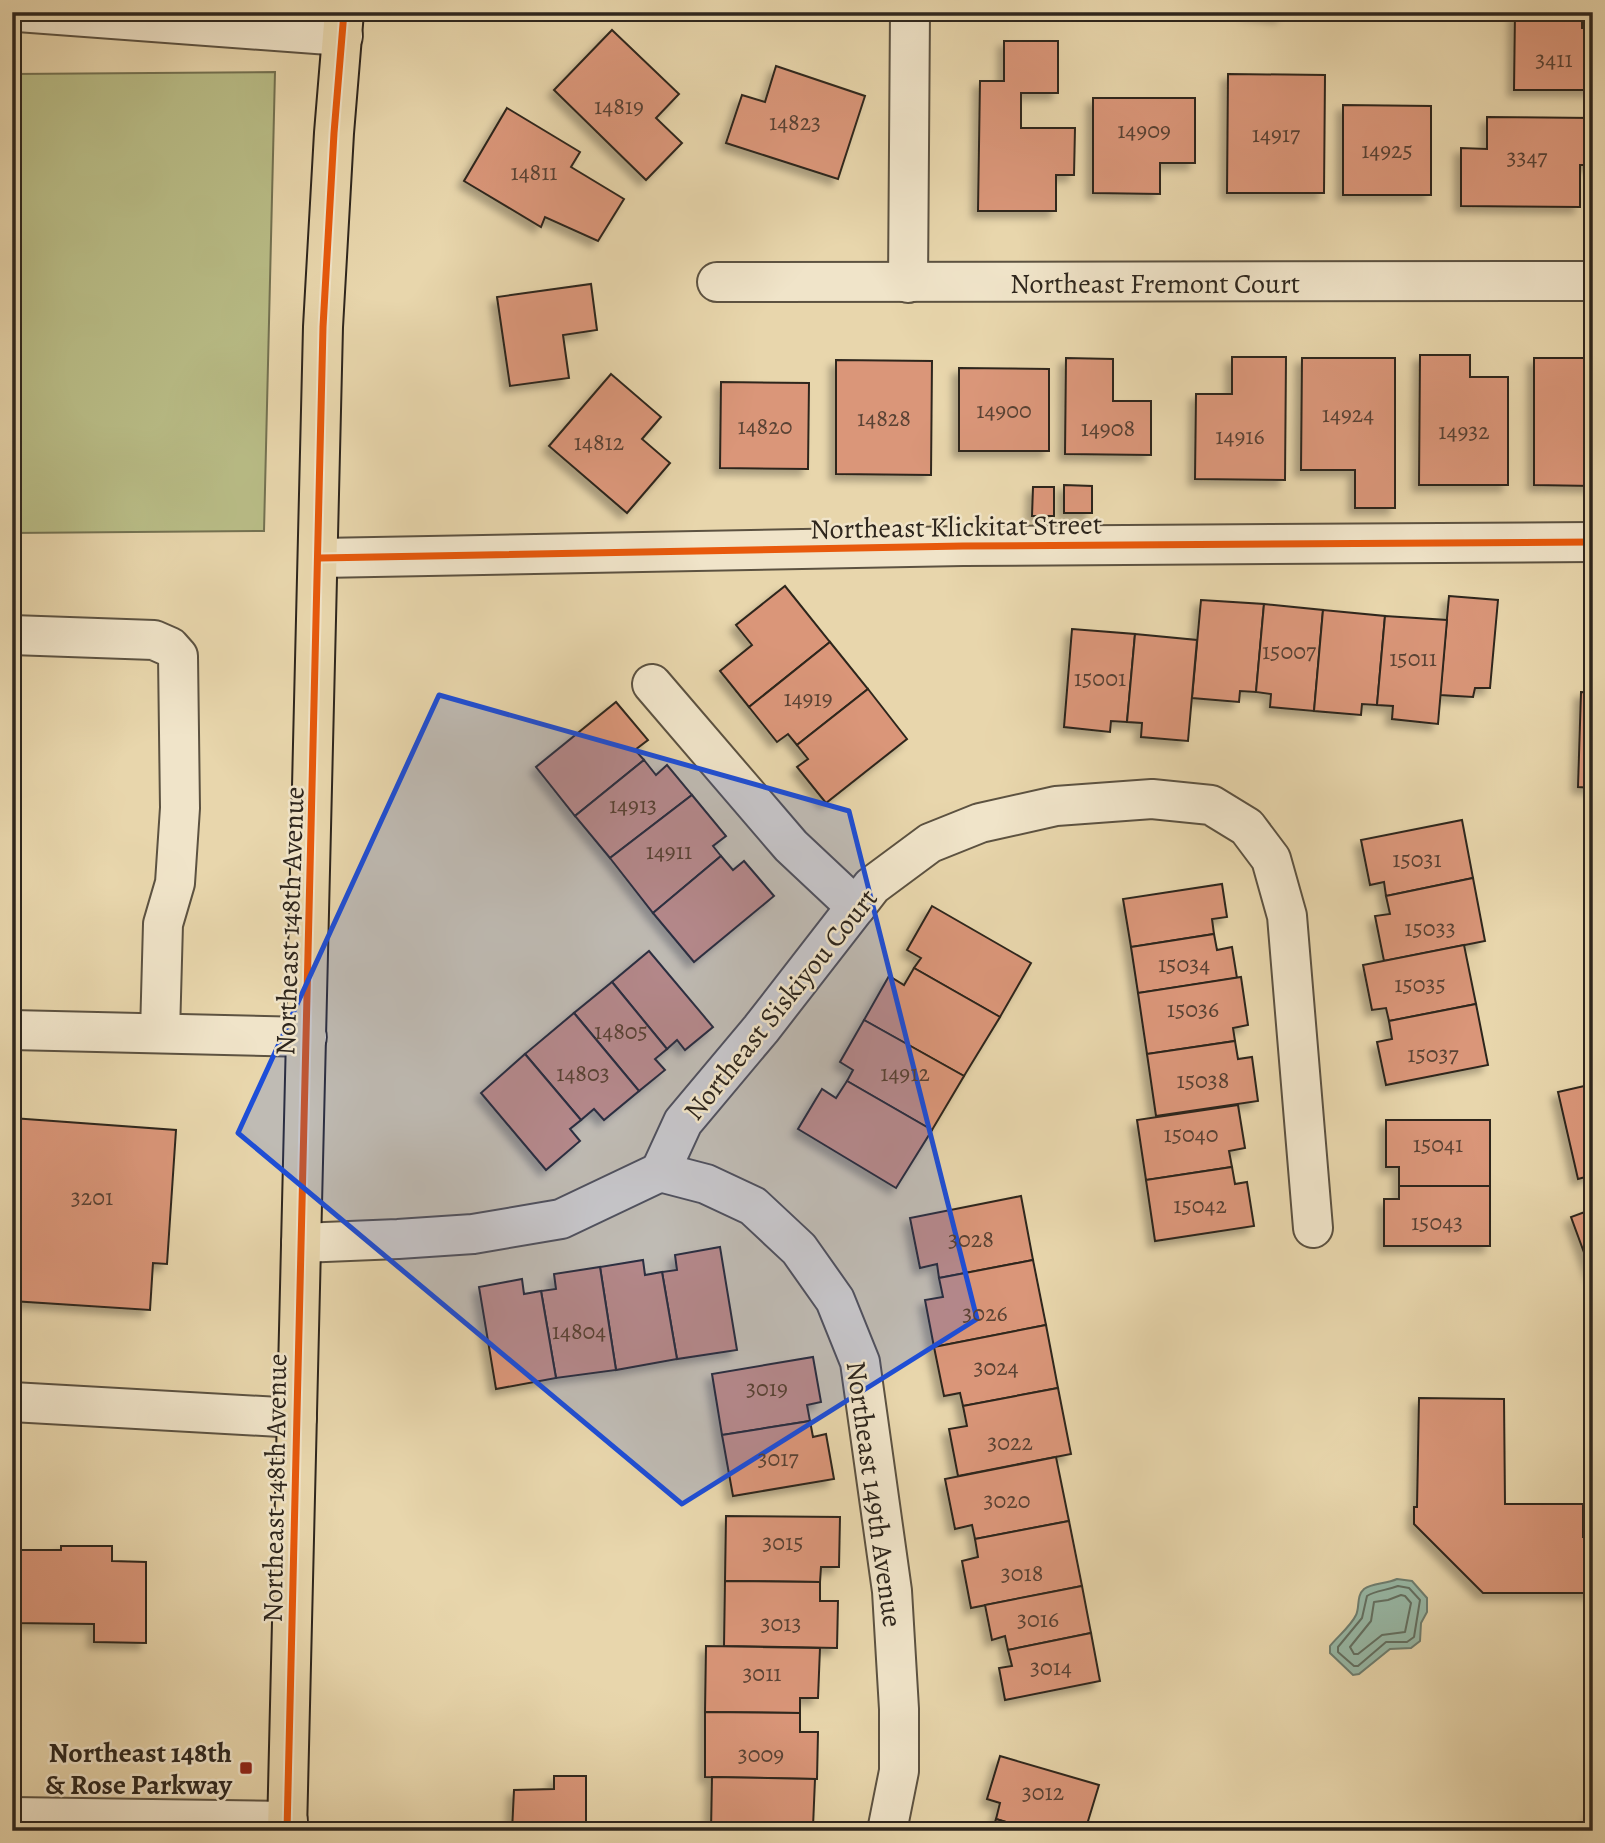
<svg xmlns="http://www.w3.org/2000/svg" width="1605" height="1843" font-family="Alegreya,serif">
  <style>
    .green { fill: #b9bd87; stroke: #747252; stroke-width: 2 }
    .water { fill: #98b9a7; stroke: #6e7e70; stroke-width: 2 }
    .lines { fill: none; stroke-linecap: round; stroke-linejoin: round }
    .shore { stroke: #637062; stroke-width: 2 }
    .building { fill: #da9679; stroke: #2e261d; stroke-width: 2; filter: url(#shadow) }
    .minor-casing { stroke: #5c5241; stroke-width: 42 }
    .major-casing { stroke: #2e261d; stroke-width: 42 }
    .minor { stroke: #f0e4c9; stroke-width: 38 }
    .major { stroke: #e8d6ac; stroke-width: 38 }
    .cycleway-casing { stroke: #f0e4c9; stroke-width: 11 }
    .cycleway { stroke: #e8590c; stroke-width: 7 }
    .marked { fill: #1d4ed8; fill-opacity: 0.2; stroke: #1d4ed8; stroke-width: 5; stroke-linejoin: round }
    .poi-dot { fill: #8f2418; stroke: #f0e4c9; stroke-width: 2.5 }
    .labels { text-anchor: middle; stroke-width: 5; stroke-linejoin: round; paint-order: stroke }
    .number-label { font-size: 24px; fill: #594234 }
    .street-label { font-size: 28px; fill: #2e261d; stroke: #f0e4c9 }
    .poi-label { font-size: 28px; font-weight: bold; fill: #2e261d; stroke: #f0e4c9; text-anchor: end }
  </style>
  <defs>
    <filter id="shadow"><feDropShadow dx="-6" dy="6" stdDeviation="3.5" flood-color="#0004"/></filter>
  </defs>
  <rect width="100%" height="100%" fill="#e8d6ac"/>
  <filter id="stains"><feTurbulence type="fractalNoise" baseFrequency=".00286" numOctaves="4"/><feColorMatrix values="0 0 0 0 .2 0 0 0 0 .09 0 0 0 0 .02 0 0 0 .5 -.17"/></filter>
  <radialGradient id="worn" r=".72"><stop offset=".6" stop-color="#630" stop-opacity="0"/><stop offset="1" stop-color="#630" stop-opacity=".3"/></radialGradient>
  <!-- green -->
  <polygon class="green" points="275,72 264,531 12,533 12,74"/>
  <!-- water -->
  <path class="water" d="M1397 1579 1412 1581 1427 1598V1612L1421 1623 1420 1641 1411 1648 1390 1649 1359 1674 1353 1675 1330 1653V1646C1337 1637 1351 1626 1356 1615 1360 1607 1356 1596 1364 1589 1372 1583 1386 1584 1397 1579Z"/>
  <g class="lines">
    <!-- shore -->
    <g class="shore">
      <path d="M1398 1586 1409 1588 1420 1600 1414 1637 1407 1642H1386L1358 1666H1354L1338 1652V1647L1362 1618 1367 1596C1374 1591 1388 1590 1398 1586Z"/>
      <polygon points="1401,1595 1405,1596 1411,1603 1405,1632 1382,1635 1358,1654 1354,1654 1350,1647 1371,1621 1374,1602 1388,1600"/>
    </g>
  </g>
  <!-- building -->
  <g class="building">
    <polygon points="1245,12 1283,12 1282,17"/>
    <polygon points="1515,12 1582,12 1582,28 1593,28 1593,90 1514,90"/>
    <polygon points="612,30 679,94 656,118 682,143 646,180 554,90"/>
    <polygon points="1004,41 1058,41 1058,93 1021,93 1021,128 1075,128 1074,175 1056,175 1056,211 978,211 980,81 1004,81"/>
    <polygon points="776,66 865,96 838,179 726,143 742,95 765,102"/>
    <polygon points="1228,74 1325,75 1324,193 1227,193"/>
    <polygon points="1093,98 1195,98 1195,163 1160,163 1160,194 1093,193"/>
    <polygon points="1343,105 1431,106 1431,195 1343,195"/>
    <polygon points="507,108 580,152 571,167 624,199 598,241 545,217 541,227 464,181"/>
    <polygon points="1487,117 1593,118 1593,165 1580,165 1580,207 1461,206 1461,148 1487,149"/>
    <polygon points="591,284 597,330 563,335 569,378 510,386 497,297"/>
    <polygon points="1420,355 1470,355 1470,377 1508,377 1508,485 1419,485"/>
    <polygon points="1232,357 1286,357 1285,480 1195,479 1196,394 1232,394"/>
    <polygon points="1066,358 1113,359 1113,401 1151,401 1151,455 1065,454"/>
    <polygon points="1302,358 1395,358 1395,508 1355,508 1355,470 1301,470"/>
    <polygon points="1534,358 1589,358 1588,401 1593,401 1593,486 1534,485"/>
    <polygon points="836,360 932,361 931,475 836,474"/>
    <polygon points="959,368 1049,369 1049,451 959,451"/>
    <polygon points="611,374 661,417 642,439 670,463 627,513 549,446"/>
    <polygon points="721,382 809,383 808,469 720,468"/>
    <polygon points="1064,485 1092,486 1092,513 1064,513"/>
    <polygon points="1033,487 1054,487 1054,516 1032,516"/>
    <polygon points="785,586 830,642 749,707 720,671 752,645 736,625"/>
    <polygon points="1449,596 1498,600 1490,688 1475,688 1473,697 1440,695"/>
    <polygon points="1201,600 1264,604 1256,692 1240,691 1239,702 1192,698"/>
    <polygon points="1264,604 1323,610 1314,711 1270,707 1271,694 1256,692"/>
    <polygon points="1323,610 1385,616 1377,705 1362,704 1361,715 1314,711"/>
    <polygon points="1385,616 1447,620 1438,724 1392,719 1393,706 1377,705"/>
    <polygon points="1072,629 1135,634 1127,722 1111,721 1110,732 1064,727"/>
    <polygon points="1135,634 1197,640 1188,741 1141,737 1142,723 1127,722"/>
    <polygon points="830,642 868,689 797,745 788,734 777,742 749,707"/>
    <polygon points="868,689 907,739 826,803 797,767 808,759 797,745"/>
    <polygon points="1581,692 1593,693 1593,788 1578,787"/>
    <polygon points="616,702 648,740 635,750 644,760 575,816 536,767"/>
    <polygon points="644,760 656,775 667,765 692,795 610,858 575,816"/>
    <polygon points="692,795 726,836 713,846 721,856 653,913 610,858"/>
    <polygon points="1462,820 1473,878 1386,896 1384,882 1370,885 1361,840"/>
    <polygon points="721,856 733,870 744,861 774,896 694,962 653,913"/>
    <polygon points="1473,878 1485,941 1384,961 1375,916 1390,914 1386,896"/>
    <polygon points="1222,884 1227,917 1212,919 1214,934 1131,947 1123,899"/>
    <polygon points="932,906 1031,963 1000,1017 914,968 921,958 907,950"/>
    <polygon points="1214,934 1217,950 1232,947 1237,978 1138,993 1131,947"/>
    <polygon points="1464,945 1476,1004 1389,1021 1386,1008 1372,1010 1363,965"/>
    <polygon points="649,951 713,1027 685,1050 677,1040 667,1049 612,982"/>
    <polygon points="914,968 1000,1017 964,1076 864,1020 889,976 904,985"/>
    <polygon points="1241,977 1248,1025 1233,1028 1235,1041 1147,1054 1138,993"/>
    <polygon points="612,982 667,1049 655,1059 665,1070 639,1091 574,1013"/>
    <polygon points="1476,1004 1488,1065 1386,1085 1377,1042 1392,1039 1389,1021"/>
    <polygon points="574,1013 639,1091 604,1120 594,1109 581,1120 525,1054"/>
    <polygon points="864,1020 964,1076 932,1130 847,1081 853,1070 840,1062"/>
    <polygon points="1235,1041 1238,1059 1252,1057 1258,1101 1156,1116 1147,1054"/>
    <polygon points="525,1054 581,1120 570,1129 580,1141 546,1170 481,1093"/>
    <polygon points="847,1081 932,1130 896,1188 798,1129 822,1089 836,1098"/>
    <polygon points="1593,1084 1593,1175 1578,1179 1558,1092"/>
    <polygon points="1238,1105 1245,1148 1229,1151 1232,1167 1146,1180 1137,1120"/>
    <polygon points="12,1118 176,1130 167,1264 153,1263 150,1310 12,1301"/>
    <polygon points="1386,1120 1490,1120 1490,1186 1399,1186 1399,1167 1386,1167"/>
    <polygon points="1232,1167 1235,1184 1247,1182 1254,1226 1155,1241 1146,1180"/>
    <polygon points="1399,1186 1490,1186 1490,1246 1384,1246 1384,1199 1399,1199"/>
    <polygon points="1021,1196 1033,1260 939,1278 937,1264 920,1268 910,1218"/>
    <polygon points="1593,1209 1593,1277 1571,1217"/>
    <polygon points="720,1247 737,1350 677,1359 662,1272 677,1270 675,1255"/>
    <polygon points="643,1260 645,1275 662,1272 677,1359 616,1370 600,1267"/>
    <polygon points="1033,1260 1046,1325 934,1347 925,1300 943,1297 939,1278"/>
    <polygon points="600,1267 616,1370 556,1378 541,1291 556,1289 554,1274"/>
    <polygon points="522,1279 524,1294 541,1291 556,1378 496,1389 479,1287"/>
    <polygon points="1046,1325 1058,1388 963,1406 960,1393 944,1396 934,1347"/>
    <polygon points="813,1357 821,1402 807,1405 810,1421 722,1435 712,1374"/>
    <polygon points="1058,1388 1071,1454 958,1476 949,1429 967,1426 963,1406"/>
    <polygon points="1419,1398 1504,1399 1505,1504 1583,1504 1583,1537 1593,1537 1593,1593 1483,1593 1414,1524 1414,1507 1417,1507"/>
    <polygon points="810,1421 813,1437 826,1434 834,1479 733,1496 722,1435"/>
    <polygon points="1056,1457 1069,1521 975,1539 972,1525 955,1529 945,1479"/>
    <polygon points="726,1516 840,1517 839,1567 821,1567 820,1582 725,1581"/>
    <polygon points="1069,1521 1082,1586 971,1608 962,1561 978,1557 975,1539"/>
    <polygon points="61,1546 112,1546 112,1561 146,1562 146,1643 94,1642 94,1624 12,1623 12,1550 61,1550"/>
    <polygon points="725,1581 820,1582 820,1601 838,1601 837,1648 724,1646"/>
    <polygon points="1082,1586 1091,1633 1008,1650 1005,1636 992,1640 985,1605"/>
    <polygon points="1091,1633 1100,1681 1005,1700 999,1668 1012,1666 1008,1650"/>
    <polygon points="706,1646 820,1648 818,1698 800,1698 800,1713 705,1712"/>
    <polygon points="705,1712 800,1713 800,1732 818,1732 817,1779 705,1777"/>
    <polygon points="1000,1756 1099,1785 1085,1831 1036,1831 996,1819 1000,1803 987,1799"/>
    <polygon points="554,1776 586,1776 586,1831 512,1831 514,1790 554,1789"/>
    <polygon points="712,1777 815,1779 813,1827 798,1827 798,1831 711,1831"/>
    <polygon points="1593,1809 1593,1831 1585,1831"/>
    <polygon points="996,1819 1036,1831 992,1831"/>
  </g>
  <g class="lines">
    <defs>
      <g id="minor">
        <polyline points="18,12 343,36"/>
        <polyline points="717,282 1593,281"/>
        <polyline points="908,283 910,12"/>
        <polyline points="320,558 963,546 1593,542"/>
        <polyline points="12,635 154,640 170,647 178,656 180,808 175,883 163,924 160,1033"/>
        <polyline points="652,684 791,846 856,907"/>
        <polyline points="12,1030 307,1037"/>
        <polyline points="660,1172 683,1122 761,1029 872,886 930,843 980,823 1056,806 1152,799 1211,805 1247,827 1271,859 1287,916 1313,1228"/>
        <polyline points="660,1172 706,1184 753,1206 799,1249 835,1300 860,1362 892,1591 899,1709 899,1771 887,1831"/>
        <polyline points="301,1243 398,1239 473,1234 561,1219 660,1172"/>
        <polyline points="12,1402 297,1418"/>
        <polyline points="12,1817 288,1821"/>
      </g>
      <polyline id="major" points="287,1831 323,327 334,133 344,12"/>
    </defs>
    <!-- minor casing -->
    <use href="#minor" class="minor-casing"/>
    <!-- major casing -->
    <use href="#major" class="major-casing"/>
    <!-- minor -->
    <use href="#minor" class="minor"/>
    <!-- major -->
    <use href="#major" class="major"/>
    <defs>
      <g id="cycleway">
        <polyline points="320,558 963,546 1593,542"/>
        <polyline points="287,1831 323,327 334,133 344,12"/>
      </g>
    </defs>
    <!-- cycleway casing -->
    <use href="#cycleway" class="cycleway-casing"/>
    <!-- cycleway -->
    <use href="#cycleway" class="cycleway"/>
  </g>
  <!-- marked area -->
  <path class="marked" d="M439 695 849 811 977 1319 682 1504 238 1133Z"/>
  <!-- markers -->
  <rect class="poi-dot" x="239" y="1761" width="14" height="14" rx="3.5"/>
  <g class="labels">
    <!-- number labels -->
    <g class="number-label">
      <text x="1554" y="67">3411</text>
      <text x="619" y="114">14819</text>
      <text x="795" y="130">14823</text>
      <text x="1144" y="138">14909</text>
      <text x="1276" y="142">14917</text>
      <text x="1387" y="158">14925</text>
      <text x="1527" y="165">3347</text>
      <text x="534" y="180">14811</text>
      <text x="1004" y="418">14900</text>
      <text x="1348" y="422">14924</text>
      <text x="884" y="426">14828</text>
      <text x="765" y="434">14820</text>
      <text x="1108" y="436">14908</text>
      <text x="1464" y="439">14932</text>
      <text x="1240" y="444">14916</text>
      <text x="599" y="450">14812</text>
      <text x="1289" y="659">15007</text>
      <text x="1413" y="666">15011</text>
      <text x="1100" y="686">15001</text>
      <text x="808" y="706">14919</text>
      <text x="633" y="813">14913</text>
      <text x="669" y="859">14911</text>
      <text x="1417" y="867">15031</text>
      <text x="1430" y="936">15033</text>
      <text x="1184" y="972">15034</text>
      <text x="1420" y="992">15035</text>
      <text x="1193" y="1017">15036</text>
      <text x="621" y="1039">14805</text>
      <text x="1433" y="1062">15037</text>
      <text x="583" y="1081">14803</text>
      <text x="905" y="1081">14912</text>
      <text x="1203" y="1088">15038</text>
      <text x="1191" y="1142">15040</text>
      <text x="1438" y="1152">15041</text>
      <text x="92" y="1205">3201</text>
      <text x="1200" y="1213">15042</text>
      <text x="1437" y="1230">15043</text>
      <text x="971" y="1247">3028</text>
      <text x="985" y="1321">3026</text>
      <text x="579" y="1339">14804</text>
      <text x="996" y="1375">3024</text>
      <text x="767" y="1396">3019</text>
      <text x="1010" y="1450">3022</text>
      <text x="778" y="1466">3017</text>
      <text x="1007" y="1508">3020</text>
      <text x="783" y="1550">3015</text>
      <text x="1022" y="1581">3018</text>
      <text x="1038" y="1627">3016</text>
      <text x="781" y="1631">3013</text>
      <text x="1051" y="1675">3014</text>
      <text x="762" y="1681">3011</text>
      <text x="761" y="1762">3009</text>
      <text x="1043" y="1800">3012</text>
    </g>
    <!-- street labels -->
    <g class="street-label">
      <text x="1155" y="293">Northeast Fremont Court</text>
      <text transform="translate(956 526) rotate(-1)" y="10">Northeast Klickitat Street</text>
      <text transform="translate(289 921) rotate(-88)" y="10">Northeast 148th Avenue</text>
      <text transform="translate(780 1004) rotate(-51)" y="10">Northeast Siskiyou Court</text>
      <text transform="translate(274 1488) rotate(-89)" y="10">Northeast 148th Avenue</text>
      <text transform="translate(875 1494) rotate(82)" y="10">Northeast 149th Avenue</text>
    </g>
    <!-- poi labels -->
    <g class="poi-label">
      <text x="232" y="1762">Northeast 148th<tspan x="232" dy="32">&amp; Rose Parkway</tspan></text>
    </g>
  </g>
  <!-- margin -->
  <rect width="1605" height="1843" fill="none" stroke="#e8d6ac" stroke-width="42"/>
  <rect x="14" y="14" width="1577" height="1815" fill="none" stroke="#2e261d" stroke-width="3.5"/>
  <rect x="21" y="21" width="1563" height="1801" fill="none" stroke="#2e261d" stroke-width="2"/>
  <rect width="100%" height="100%" filter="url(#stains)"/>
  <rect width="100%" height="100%" fill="url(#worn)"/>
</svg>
